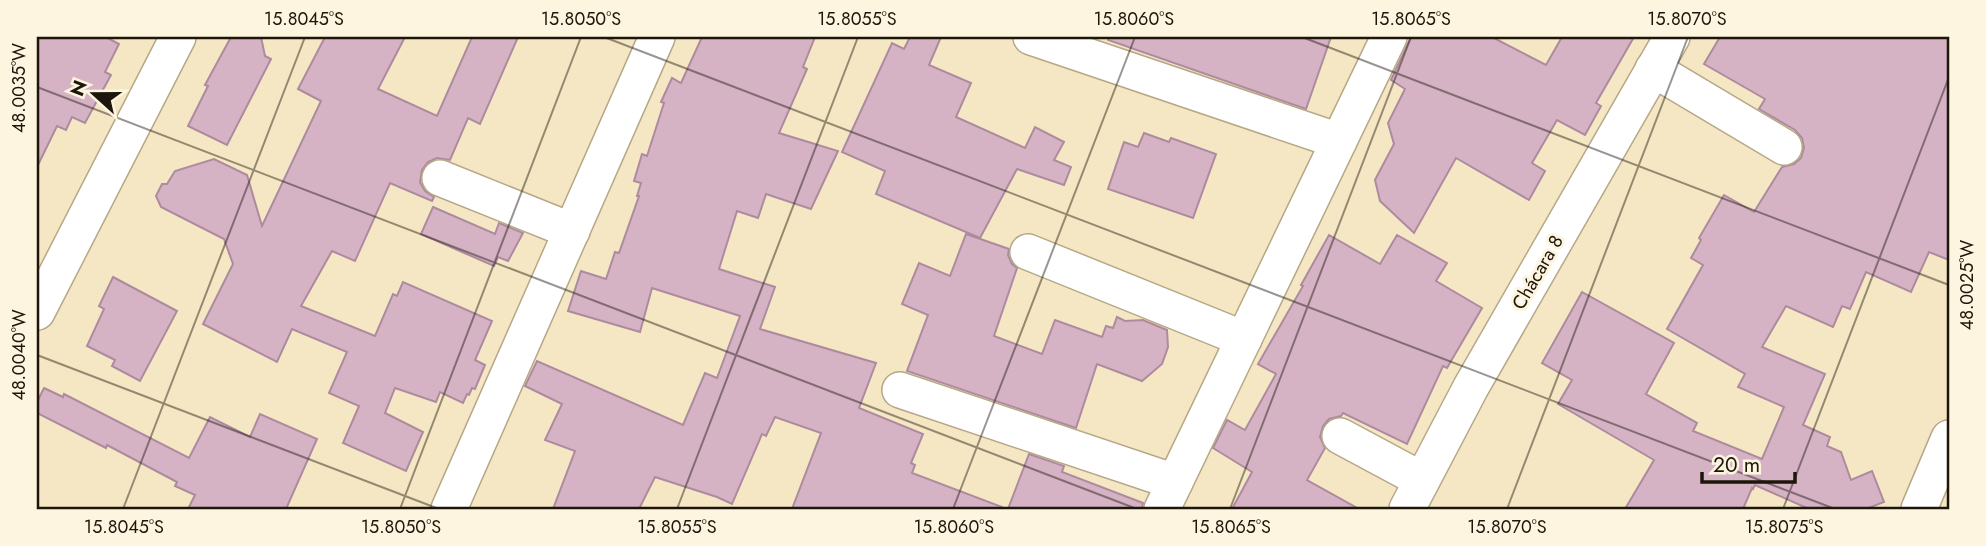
<svg xmlns="http://www.w3.org/2000/svg" width="1986" height="546" font-family="Jost,sans-serif">
  <style>
    .building { fill: #d6b2c5; stroke: #ad8b9e; stroke-width: 2 }
    .lines { fill: none; stroke-linecap: round; stroke-linejoin: round }
    .minor-casing { stroke: #b6a887; stroke-width: 38 }
    .minor { stroke: #fff; stroke-width: 35 }
    .ticks { fill: none; stroke: #1c170a; stroke-width: 2; stroke-opacity: 0.45 }
    .labels { text-anchor: middle; stroke-width: 6; stroke-linejoin: round; paint-order: stroke }
    .street-label { font-size: 19px; fill: #1c170a; stroke: #fef5e0 }
    .neatline { fill: none; stroke: #1c170a; stroke-width: 2.5 }
    .ticks-label { font-size: 18px; text-anchor: middle; fill: #1c170a }
  </style>
  <rect width="100%" height="100%" fill="#f6e7c4"/>
  <!-- building -->
  <g class="building">
    <polygon points="37,37 106,37 119,44 105,72 111,75 85,123 72,117 66,130 57,126 37,167"/>
    <polygon points="231,37 261,37 265,56 271,59 227,145 188,126 208,86 205,85"/>
    <polygon points="325,37 405,37 378,89 437,116 472,37 518,37 480,124 468,118 450,160 437,158 428,162 422,170 420,182 425,191 434,197 432,201 390,183 355,261 332,251 301,306 375,336 393,294 397,296 403,282 492,321 475,360 485,365 475,389 472,388 469,395 467,394 463,403 440,392 436,402 395,388 385,413 423,432 406,471 343,443 359,406 329,393 347,352 292,329 277,362 203,324 233,264 224,239 161,207 156,196 162,184 167,184 175,171 214,159 247,175 262,226 321,101 298,89"/>
    <polygon points="702,37 815,37 803,67 807,69 779,133 838,151 811,209 766,194 758,218 737,211 719,269 775,287 760,329 876,363 859,408 923,434 911,463 915,465 912,473 1002,507 1001,509 792,509 821,433 775,417 766,436 762,434 732,504 717,497 655,477 639,509 553,509 575,451 545,440 562,404 525,386 537,361 683,425 705,373 717,378 740,316 652,288 640,332 568,311 581,271 606,279 615,252 619,253 639,196 637,196 641,183 634,181 642,154 647,156 664,103 661,102 672,78 681,83"/>
    <polygon points="910,37 941,37 929,65 971,83 956,117 1025,148 1035,127 1064,142 1054,160 1071,167 1064,185 1017,169 980,238 876,194 885,171 842,152 892,43 904,49"/>
    <polygon points="1109,37 1331,37 1306,109 1108,40"/>
    <polygon points="1411,37 1492,37 1546,65 1562,37 1634,37 1596,103 1601,106 1585,135 1557,120 1532,163 1545,171 1529,200 1456,158 1414,233 1380,201 1375,180 1394,144 1388,123 1405,89 1391,80"/>
    <polygon points="1720,37 1949,37 1949,260 1929,252 1911,292 1866,272 1850,309 1842,306 1833,327 1786,306 1762,347 1825,374 1803,425 1830,437 1827,446 1841,452 1851,480 1872,471 1884,502 1866,509 1809,509 1755,485 1753,489 1752,488 1743,509 1625,509 1654,460 1558,404 1572,380 1542,363 1582,292 1674,343 1646,394 1697,423 1693,431 1762,459 1784,407 1738,387 1745,374 1667,329 1703,265 1691,258 1701,240 1699,238 1724,195 1754,212 1782,167 1794,164 1801,158 1804,148 1802,138 1795,130 1759,109 1765,99 1704,64"/>
    <polygon points="1144,133 1169,142 1171,138 1216,154 1193,218 1108,189 1124,142 1138,147"/>
    <polygon points="433,207 495,234 499,223 523,233 508,261 498,257 494,266 421,234"/>
    <polygon points="966,234 1009,249 1008,255 1012,264 1017,268 994,336 1042,354 1055,320 1102,337 1106,326 1113,328 1117,317 1125,321 1143,320 1167,330 1168,347 1162,364 1142,381 1097,364 1076,428 907,371 928,315 902,304 919,263 950,276"/>
    <polygon points="1329,235 1380,264 1397,235 1447,263 1436,281 1482,308 1447,368 1443,366 1407,444 1343,413 1341,416 1329,419 1323,426 1320,437 1325,448 1307,480 1359,509 1232,509 1252,472 1213,448 1227,420 1245,430 1276,374 1258,364 1303,286 1301,285"/>
    <polygon points="113,277 177,311 140,381 112,366 115,360 87,346 104,309 99,306"/>
    <polygon points="44,388 63,397 64,394 189,458 210,417 250,437 260,414 317,439 286,509 188,509 195,495 175,486 177,482 107,445 106,448 37,413 37,402"/>
    <polygon points="1029,454 1064,466 1062,472 1143,503 1142,509 1008,509"/>
  </g>
  <g class="lines">
    <defs>
      <g id="minor">
        <polyline points="1031,37 1339,141"/>
        <polyline points="1653,69 1784,147"/>
        <polyline points="440,178 572,231"/>
        <polyline points="1028,252 1244,339"/>
        <polyline points="37,312 178,37"/>
        <polyline points="900,390 1175,482"/>
        <polyline points="1340,436 1422,480"/>
        <polyline points="449,509 657,37"/>
        <polyline points="1162,509 1389,37"/>
        <polyline points="1407,509 1471,387 1672,37"/>
        <polyline points="1919,509 1949,438"/>
      </g>
    </defs>
    <!-- minor casing -->
    <use href="#minor" class="minor-casing"/>
    <!-- minor -->
    <use href="#minor" class="minor"/>
  </g>
  <!-- ticks -->
  <path class="ticks" d="M604 37 1835 509M1302 37 1949 285M37 87 1137 509M37 355 439 509M123 509 305 37M400 509 581 37M677 509 858 37M953 509 1135 37M1230 509 1411 37M1507 509 1688 37M1783 509 1949 77"/>
  <g class="labels">
    <!-- street labels -->
    <g class="street-label">
      <text transform="translate(1537 272) rotate(-60)" y="7">Chácara 8</text>
    </g>
  </g>
  <!-- border -->
  <rect width="1986" height="546" fill="none" stroke="#fef5e0" stroke-width="77"/>
  <!-- north arrow -->
  <g transform="translate(94 94) rotate(291)" stroke="#fef5e0" stroke-width="5" paint-order="stroke">
  <path d="M0-5L12 26L0 18L-12 26Z" fill="#1c170a"/>
  <text y="-10" font-size="19" font-weight="bold" text-anchor="middle" fill="#1c170a">N</text>
  </g>
  <!-- scale -->
  <path d="M1702 472v10h93v-10" fill="none" stroke="#1c170a" stroke-width="3.5"/>
  <text x="1713" y="472" font-size="21" fill="#1c170a" stroke="#fef5e0" stroke-width="5" paint-order="stroke">20 m</text>
  <rect x="38" y="38" width="1910" height="470" class="neatline"/>
  <g class="ticks-label">
    <text x="304" y="25">15.8045°S</text>
    <text x="581" y="25">15.8050°S</text>
    <text x="857" y="25">15.8055°S</text>
    <text x="1134" y="25">15.8060°S</text>
    <text x="1411" y="25">15.8065°S</text>
    <text x="1687" y="25">15.8070°S</text>
    <text transform="translate(19 88) rotate(-90)" y="6">48.0035°W</text>
    <text transform="translate(1967 285) rotate(-90)" y="6">48.0025°W</text>
    <text transform="translate(19 355) rotate(-90)" y="6">48.0040°W</text>
    <text x="124" y="533">15.8045°S</text>
    <text x="401" y="533">15.8050°S</text>
    <text x="677" y="533">15.8055°S</text>
    <text x="954" y="533">15.8060°S</text>
    <text x="1231" y="533">15.8065°S</text>
    <text x="1507" y="533">15.8070°S</text>
    <text x="1784" y="533">15.8075°S</text>
  </g>
</svg>
